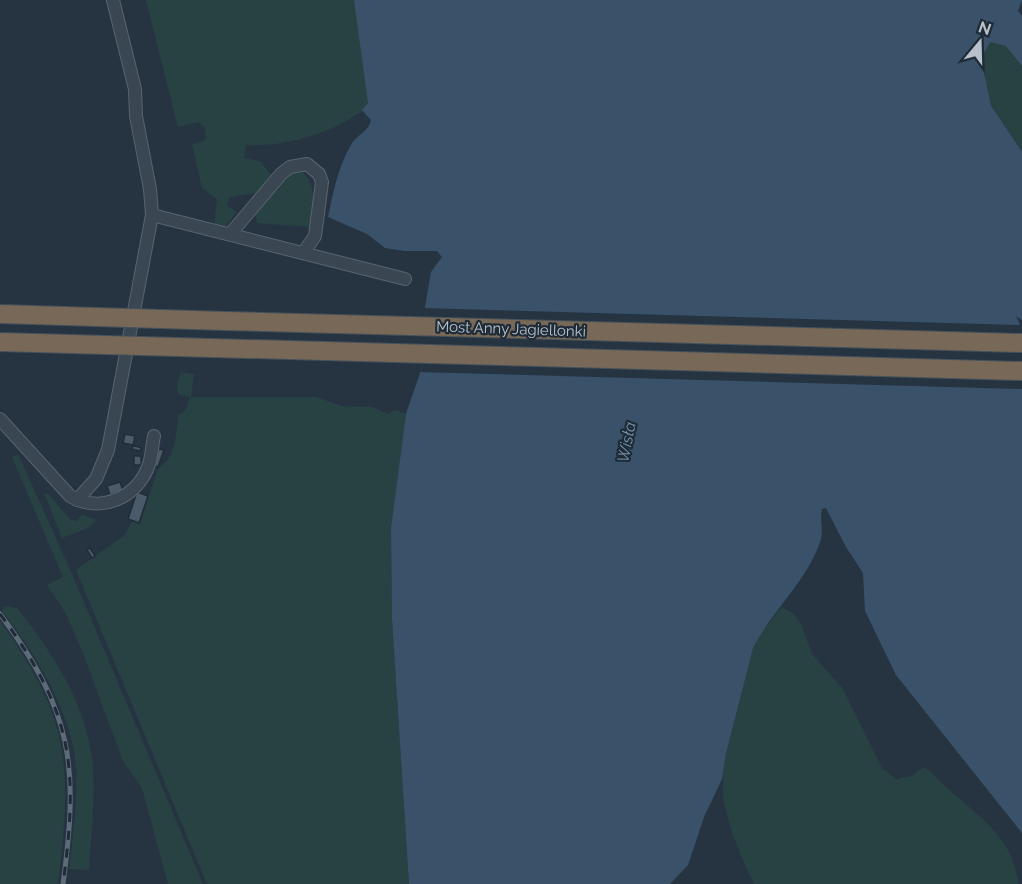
<svg xmlns="http://www.w3.org/2000/svg" width="1022" height="884" font-family="Raleway,sans-serif">
  <style>
    .green { fill: #284243 }
    .water { fill: #395269 }
    .pier { fill: #263442 }
    .building { fill: #4a5a68; stroke: #212d39; stroke-width: 1.5 }
    .lines { fill: none; stroke-linecap: round; stroke-linejoin: round }
    .minor-casing { stroke: #58646f; stroke-width: 14 }
    .highway-casing { stroke: #45515c; stroke-width: 20 }
    .minor { stroke: #3a4651; stroke-width: 12 }
    .highway { stroke: #786857; stroke-width: 18 }
    .rail-casing { stroke: #5c6b78; stroke-width: 5 }
    .rail { stroke: #1f2b37; stroke-width: 3; stroke-dasharray: 9; stroke-linecap: butt }
    .highway-bridge-casing { stroke: #45515c; stroke-width: 20; stroke-linecap: butt }
    .highway-bridge { stroke: #786857; stroke-width: 18 }
    .labels { text-anchor: middle; stroke-width: 4.5; stroke-linejoin: round; paint-order: stroke }
    .street-label { font-size: 15px; fill: #b7c1cc; stroke: #1f2b37 }
    .water-label { font-size: 16px; font-style: italic; fill: #7795af; stroke: #1f2b37 }
  </style>
  <rect width="100%" height="100%" fill="#263442"/>
  <!-- green -->
  <g class="green">
    <path d="M146 0H393L371 120 362 111C331 134 285 147 246 145L244 158 260 161 272 176 256 193 230 197 227 205 236 212 225 227 214 226 217 199 202 188 192 144 206 140 205 128 199 122 178 127Z"/>
    <polygon points="992,31 1022,40 1022,179 989,132 983,55"/>
    <path d="M300 170C319 184 312 206 311 227L257 223 255 209 290 174Z"/>
    <path d="M181 372 194 374 191 397H316L342 406 373 407 388 414 395 410 406 414 391 534 392 619 409 884H207L76 570 125 535 132 521 140 524 158 469C176 457 176 434 179 414L185 411 190 397 178 394 177 385Z"/>
    <polygon points="18,454 72,574 203,884 168,884 142,788 123,761 81,648 65,612 47,585 63,577 12,457"/>
    <polygon points="44,493 47,493 71,520 77,521 82,514 96,520 88,528 62,538"/>
    <path d="M4 606 17 608C54 654 89 708 93 769 95 802 91 837 89 870L69 869C73 835 78 801 76 767 73 714 34 651 2 611Z"/>
    <path d="M782 607 795 615 801 624 812 654 843 689 882 768 896 779 912 776 923 767 929 770C960 806 1015 830 1018 884H754C743 860 730 833 725 806 715 763 742 691 753 648L761 633Z"/>
    <path d="M0 621C71 719 72 767 58 884H0Z"/>
  </g>
  <!-- water -->
  <path class="water" d="M354 0H1022L1018 11 1022 16V66L1006 46 990 42 983 55V68L991 106 1022 152V320L1016 316 1020 325 1022 389V833L896 675 865 611 863 573 846 547 826 508 822 509C819 522 825 530 819 545 804 584 772 611 753 648L726 753 722 779 704 817 688 865 670 884H409L392 619 391 528 406 414 420 373 419 342 431 272 442 257 437 251H404L385 248 367 234 328 217C333 193 338 167 351 145 356 135 369 132 371 120L362 110 368 103Z"/>
  <!-- pier -->
  <polygon class="pier" points="422,308 1022,325 1022,389 417,372 416,342"/>
  <!-- building -->
  <g class="building">
    <polygon points="125,434 135,436 133,445 123,443"/>
    <polygon points="133,445 141,448 140,451 132,449"/>
    <polygon points="159,449 164,450 158,467 153,465"/>
    <rect x="134" y="456" width="7" height="9"/>
    <polygon points="120,482 123,491 110,495 107,486"/>
    <polygon points="137,492 148,496 139,523 128,519"/>
    <polygon points="90,548 95,556 92,558 87,550"/>
  </g>
  <g class="lines">
    <defs>
      <g id="minor">
        <polyline points="152,215 405,279"/>
        <polyline points="231,233 281,174 290,167 307,164 319,174 322,182 315,236 304,252"/>
        <path d="M0 419 70 496C100 514 138 498 149 464 152 456 152 445 154 436"/>
        <polyline points="77,500 96,479 108,450 152,215 150,189 136,116 135,89 113,0"/>
      </g>
      <g id="highway">
        <polyline points="225,321 1022,343"/>
        <polyline points="538,357 1022,371"/>
      </g>
    </defs>
    <!-- minor casing -->
    <use href="#minor" class="minor-casing"/>
    <!-- highway casing -->
    <use href="#highway" class="highway-casing"/>
    <!-- minor -->
    <use href="#minor" class="minor"/>
    <!-- highway -->
    <use href="#highway" class="highway"/>
    <defs>
      <path id="rail" d="M0 614C73 712 79 766 63 884"/>
    </defs>
    <!-- rail casing -->
    <use href="#rail" class="rail-casing"/>
    <!-- rail -->
    <use href="#rail" class="rail"/>
    <defs>
      <g id="highway-bridge">
        <polyline points="0,314 225,321"/>
        <polyline points="0,342 538,357"/>
      </g>
    </defs>
    <!-- highway-bridge casing -->
    <use href="#highway-bridge" class="highway-bridge-casing"/>
    <!-- highway-bridge -->
    <use href="#highway-bridge" class="highway-bridge"/>
  </g>
  <g class="labels">
    <!-- street labels -->
    <g class="street-label">
      <text transform="translate(511 329) rotate(2)" y="5">Most Anny Jagiellonki</text>
    </g>
    <!-- water labels -->
    <g class="water-label">
      <text transform="translate(626 442) rotate(-79)" y="6">Wisła</text>
    </g>
  </g>
  <!-- north arrow -->
  <g transform="translate(980 42) rotate(19)" stroke="#1f2b37" stroke-width="4.5" paint-order="stroke">
  <path d="M0-4.5L10 22L0 15L-10 22Z" fill="#b7c1cc"/>
  <text y="-9" font-size="16" font-weight="bold" text-anchor="middle" fill="#b7c1cc">N</text>
  </g>
</svg>
